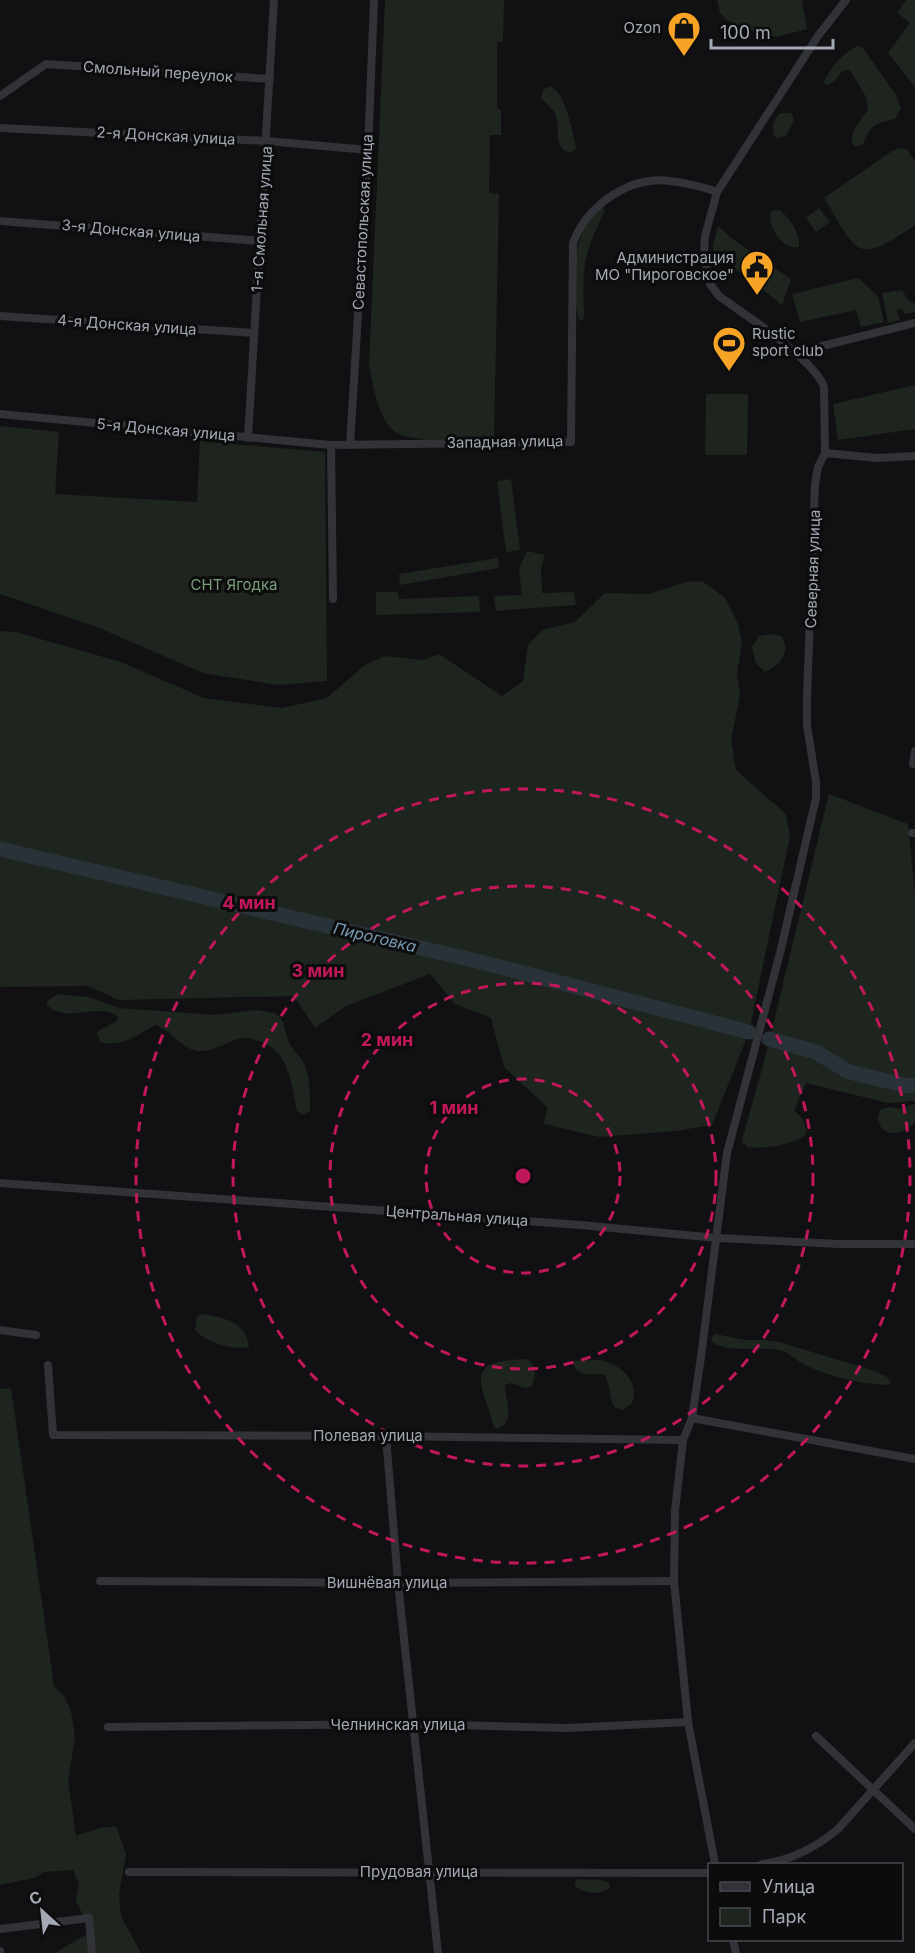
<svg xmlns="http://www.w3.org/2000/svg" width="915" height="1953" font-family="Inter,sans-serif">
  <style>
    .green { fill: #1d251e }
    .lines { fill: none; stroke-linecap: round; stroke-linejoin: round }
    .river { stroke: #293238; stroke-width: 15 }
    .minor { stroke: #323338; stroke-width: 8 }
    .ring { fill: none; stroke: #c2185b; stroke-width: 3; stroke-dasharray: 10 8 }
    .labels { text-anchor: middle; stroke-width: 6; stroke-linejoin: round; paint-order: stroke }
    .poi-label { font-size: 15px; fill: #a2a8b4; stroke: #0c0c0d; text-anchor: end }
    .street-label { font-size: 15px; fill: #a2a8b4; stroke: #0c0c0d }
    .park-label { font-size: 15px; fill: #789f78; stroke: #0c0c0d }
    .water-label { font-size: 16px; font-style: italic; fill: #7799b0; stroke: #0c0c0d }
    .centre { fill: #c2185b; stroke: #0c0c0d; stroke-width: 3 }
    .ring-label { font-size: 18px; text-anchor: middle; font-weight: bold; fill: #c2185b; stroke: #0c0c0d; stroke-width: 6; stroke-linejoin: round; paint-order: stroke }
  </style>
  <rect width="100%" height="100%" fill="#111113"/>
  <!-- green -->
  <g class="green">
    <path d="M385 0H504L503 41 497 43V108L501 110V135H490L489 193 499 194 494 440C472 440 412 443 397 433 378 421 373 385 369 365Z"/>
    <polygon points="717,0 802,0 807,29 777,37 744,29 727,20 720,13"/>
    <polygon points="906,0 915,0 915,87 888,53 910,23 897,13"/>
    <path d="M858 46 862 47 896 95 901 108 895 119C875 123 871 125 863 144L856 147 852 144C851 130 860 121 868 110L866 97 850 70 842 71 835 81 827 85 824 83C827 70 845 51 858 46Z"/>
    <path d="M550 86C566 93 572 131 576 147L571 153C553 150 560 129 556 116 554 109 545 103 541 98L543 90Z"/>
    <path d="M780 113H792L794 121 786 136 777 138 774 136C771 126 773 120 780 113Z"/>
    <path d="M901 148 907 150 915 161V225C856 266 858 254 824 198L892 151Z"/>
    <path d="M602 208 605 211C583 254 582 268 584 316L583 320 579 321C572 287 570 228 602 208Z"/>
    <polygon points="819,208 830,222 816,232 806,218"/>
    <path d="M779 210C789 216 801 235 799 247 782 250 767 227 771 211Z"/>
    <polygon points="718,226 734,240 791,279 782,305 743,274 714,256 713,245"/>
    <polygon points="858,278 878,296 884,322 861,327 856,310 800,322 792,294"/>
    <polygon points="902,290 908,300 915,304 915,312 905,314 902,309 897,310 900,320 888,323 882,293"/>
    <polygon points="915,385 915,429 838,440 833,404"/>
    <polygon points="706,394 748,394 747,455 705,455"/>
    <polygon points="0,426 59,432 55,494 197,502 200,441 325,452 327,681 278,685 203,673 97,627 0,594"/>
    <polygon points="511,479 520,550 506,552 497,481"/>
    <polygon points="527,551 545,555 541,568 542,593 574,592 576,605 496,611 494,596 522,595 519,569"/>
    <polygon points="498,558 499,568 400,585 399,574"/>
    <polygon points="701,581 708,585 725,598 738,623 742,642 737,674 740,695 731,740 736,770 786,814 790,836 749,1032 712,1125 676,1131 599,1137 544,1124 547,1107 504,1067 491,1018 455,1004 430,974 346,1006 315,1028 294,996 119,1000 88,986 0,987 0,631 16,632 121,662 204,698 282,708 327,698 365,665 384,656 423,660 439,654 502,696 523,681 528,645 542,630 575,622 605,593 649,594 686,582"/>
    <polygon points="376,592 398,592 399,599 479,596 480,612 376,615"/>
    <path d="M770 634 782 636C791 653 780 665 765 672L756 664 752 647 759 636Z"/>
    <path d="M829 794 908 824 915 895V1101L888 1103 806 1083 794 1110 803 1119 807 1133C798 1145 762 1149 748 1147L744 1143 741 1144 765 1058Z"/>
    <path d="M58 994 88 997 119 1008 132 1009 216 1015 256 1010 275 1013C287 1020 284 1035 291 1046 294 1051 299 1055 302 1060 311 1075 310 1094 310 1111L304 1115 297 1111C291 1082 289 1049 256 1040 250 1038 244 1037 238 1039 225 1043 213 1052 198 1051 182 1049 170 1029 155 1025 138 1035 122 1048 101 1042L97 1035 98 1031 117 1021 118 1017C98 1001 68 1025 47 1005V1001Z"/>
    <path d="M913 1104 915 1105V1122C905 1131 895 1138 882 1129L877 1119 880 1110 889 1107 901 1109Z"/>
    <path d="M203 1314C225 1318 246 1322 249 1347 232 1350 207 1343 195 1330L197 1316Z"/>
    <path d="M715 1334 746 1340H765L779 1342 875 1371 887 1377 891 1382 887 1385C860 1384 832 1377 807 1366 796 1361 790 1352 779 1350 761 1346 724 1354 711 1341L712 1337Z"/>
    <path d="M527 1359C537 1366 536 1376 532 1386L525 1388 511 1383 505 1385C505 1402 517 1423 496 1429 491 1423 491 1414 488 1407 470 1363 488 1361 527 1359Z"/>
    <path d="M600 1360C620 1365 636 1377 634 1399L630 1405 622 1410 614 1407C608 1396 611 1384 604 1374 591 1374 575 1377 573 1361Z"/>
    <polygon points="11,1388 54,1686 64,1696 71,1711 75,1737 68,1780 76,1836 100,1828 116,1826 126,1854 119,1894 120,1910 124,1922 141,1953 55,1953 87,1934 87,1925 76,1900 79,1884 73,1870 44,1872 34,1878 0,1885 0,1389"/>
    <path d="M579 1879 602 1880 609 1883 610 1887C601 1896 584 1894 575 1886V1881Z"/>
  </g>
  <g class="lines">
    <!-- river -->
    <g class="river">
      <polyline points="0,849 481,962 749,1032"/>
      <polyline points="769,1039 816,1052 849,1072 908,1086 915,1085"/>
    </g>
    <!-- minor -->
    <g class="minor">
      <polyline points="0,96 46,64 270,79"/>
      <polyline points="0,128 267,141 368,150"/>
      <polyline points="0,221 261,241"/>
      <polyline points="0,316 254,333"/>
      <polyline points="794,353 915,323"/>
      <polyline points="0,414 331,445"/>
      <polyline points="248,438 274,0"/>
      <polyline points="350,445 368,150 374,0"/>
      <polyline points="825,453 877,458 915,456"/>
      <path d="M333 599 331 445 571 442 573 243C584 212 616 186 649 181 666 178 701 186 717 192"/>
      <polyline points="913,764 915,751"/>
      <polyline points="912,833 915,833"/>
      <polyline points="0,1183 581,1225 717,1238 839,1244 915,1244"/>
      <polyline points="0,1330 36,1335"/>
      <polyline points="48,1365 53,1435 386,1436 683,1440"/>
      <polyline points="692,1418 915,1459"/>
      <polyline points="386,1436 398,1583 438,1953"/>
      <polyline points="100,1581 398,1583 674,1581"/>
      <polyline points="108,1727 414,1724 567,1728 688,1722"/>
      <polyline points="816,1736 915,1829"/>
      <path d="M715 1864 688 1722 674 1581 675 1511 683 1440 692 1418 701 1357 727 1153 781 949 816 798V782L807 725V697L815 484 818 467 825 453 824 387C814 359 745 315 719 296L710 284 704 255 705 236 717 192 818 36 846 0"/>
      <path d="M762 1864C792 1860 815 1848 838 1829L915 1743"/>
      <polyline points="129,1872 710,1873"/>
      <polyline points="0,1929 89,1918 92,1953"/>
      <polyline points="733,1940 736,1953"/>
      <polyline points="0,1951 0,1953"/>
    </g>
  </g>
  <!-- distance rings -->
  <g class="ring">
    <circle cx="523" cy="1176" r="97"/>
    <circle cx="523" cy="1176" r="193"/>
    <circle cx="523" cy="1176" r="290"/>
    <circle cx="523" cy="1176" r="387"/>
  </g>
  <!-- icons -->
  <defs>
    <symbol id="shop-pin" viewBox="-11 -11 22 30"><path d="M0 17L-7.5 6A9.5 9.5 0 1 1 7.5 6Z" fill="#f6a326" stroke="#0c0c0d"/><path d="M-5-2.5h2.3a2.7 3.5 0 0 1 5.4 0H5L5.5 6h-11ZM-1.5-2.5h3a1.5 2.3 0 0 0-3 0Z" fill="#111"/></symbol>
    <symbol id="civic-pin" viewBox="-11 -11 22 30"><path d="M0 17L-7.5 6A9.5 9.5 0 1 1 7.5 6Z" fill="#f6a326" stroke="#0c0c0d"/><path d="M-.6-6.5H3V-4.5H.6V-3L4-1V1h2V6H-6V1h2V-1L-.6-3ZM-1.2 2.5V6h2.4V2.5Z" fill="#111"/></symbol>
    <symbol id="stadium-pin" viewBox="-11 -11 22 30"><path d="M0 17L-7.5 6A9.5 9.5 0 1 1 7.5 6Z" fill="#f6a326" stroke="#0c0c0d"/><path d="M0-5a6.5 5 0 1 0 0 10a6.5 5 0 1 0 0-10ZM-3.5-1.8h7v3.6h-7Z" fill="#111"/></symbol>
  </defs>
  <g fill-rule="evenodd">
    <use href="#shop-pin" x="665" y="9" width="38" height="52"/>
    <use href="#civic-pin" x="738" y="248" width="38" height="52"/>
    <use href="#stadium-pin" x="710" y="324" width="38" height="52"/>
  </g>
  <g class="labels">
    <!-- poi labels -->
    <g class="poi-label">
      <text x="661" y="33">Ozon</text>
      <text x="734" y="263">Администрация<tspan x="734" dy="17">МО "Пироговское"</tspan></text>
      <text x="752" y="339" text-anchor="start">Rustic<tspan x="752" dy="17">sport club</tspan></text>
    </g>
    <!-- street labels -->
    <g class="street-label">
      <text transform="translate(158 72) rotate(4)" y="5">Смольный переулок</text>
      <text transform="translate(166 136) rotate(3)" y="5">2-я Донская улица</text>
      <text transform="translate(262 219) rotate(-86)" y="5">1-я Смольная улица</text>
      <text transform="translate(363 222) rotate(-87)" y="5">Севастопольская улица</text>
      <text transform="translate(131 231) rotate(5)" y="5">3-я Донская улица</text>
      <text transform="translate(127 325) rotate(4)" y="5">4-я Донская улица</text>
      <text transform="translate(166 430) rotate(5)" y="5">5-я Донская улица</text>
      <text transform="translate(505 442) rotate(-1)" y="5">Западная улица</text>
      <text transform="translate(813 569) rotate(-88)" y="5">Северная улица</text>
      <text transform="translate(457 1216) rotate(4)" y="5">Центральная улица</text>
      <text x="368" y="1441">Полевая улица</text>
      <text x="387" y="1588">Вишнёвая улица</text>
      <text x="398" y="1730">Челнинская улица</text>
      <text x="419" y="1877">Прудовая улица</text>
    </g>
    <!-- park labels -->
    <g class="park-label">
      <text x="234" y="590">СНТ Ягодка</text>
    </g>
    <!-- water labels -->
    <g class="water-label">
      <text transform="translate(375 937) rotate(13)" y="6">Пироговка</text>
    </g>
  </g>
  <circle cx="523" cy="1176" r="9" class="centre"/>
  <g class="ring-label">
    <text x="249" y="909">4 мин</text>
    <text x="318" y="977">3 мин</text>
    <text x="387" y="1046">2 мин</text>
    <text x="454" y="1114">1 мин</text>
  </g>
  <!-- legend -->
  <rect x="708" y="1863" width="195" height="78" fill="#0c0c0d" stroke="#484a50" stroke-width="1.5"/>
  <rect x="720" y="1882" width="30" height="9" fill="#323338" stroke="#484a50" stroke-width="1.5"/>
  <text x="762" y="1893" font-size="18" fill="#a2a8b4">Улица</text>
  <rect x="720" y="1908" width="30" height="18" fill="#1d251e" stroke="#484a50" stroke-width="1.5"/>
  <text x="762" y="1923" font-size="18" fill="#a2a8b4">Парк</text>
  <!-- north arrow -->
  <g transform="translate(42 1911) rotate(333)" stroke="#0c0c0d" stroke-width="4.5" paint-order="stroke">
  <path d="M0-4.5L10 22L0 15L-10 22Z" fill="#a2a8b4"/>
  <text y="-9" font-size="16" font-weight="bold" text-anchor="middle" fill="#a2a8b4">С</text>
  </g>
  <!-- scale -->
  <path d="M711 39v9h122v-9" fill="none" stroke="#a2a8b4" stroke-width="3"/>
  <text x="720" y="39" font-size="18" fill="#a2a8b4" stroke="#0c0c0d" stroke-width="4.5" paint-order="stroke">100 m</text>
</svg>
